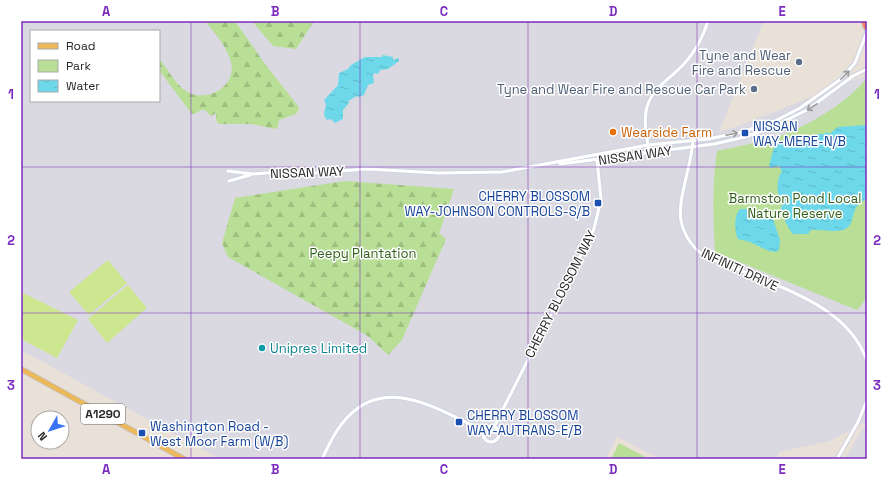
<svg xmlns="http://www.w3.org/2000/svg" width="888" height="480" font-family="'Space Grotesk',sans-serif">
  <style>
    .industrial { fill: #dad9e1; fill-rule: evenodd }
    .green { fill: #b8df95 }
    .forest { fill: url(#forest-firs) }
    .pitch { fill: #cde791 }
    .water { fill: url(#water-ripples) }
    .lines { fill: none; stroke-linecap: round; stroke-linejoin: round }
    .street-casing { stroke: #ced3e0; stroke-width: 5 }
    .secondary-casing { stroke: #ced3e0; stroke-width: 6 }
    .primary-casing { stroke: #c3c3c3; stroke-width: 6 }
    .highway-casing { stroke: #c3c3c3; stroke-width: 7 }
    .street { stroke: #fff; stroke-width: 3 }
    .secondary { stroke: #fff; stroke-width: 4 }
    .primary { stroke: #ecb85a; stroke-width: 4.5 }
    .highway { stroke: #fa8653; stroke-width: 5 }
    .oneway { stroke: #9e9e9e }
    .grid { fill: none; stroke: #7b2cbf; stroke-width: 1; stroke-opacity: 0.55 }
    .service-dot { fill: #5c6f8a; stroke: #fff; stroke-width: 1.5 }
    .food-dot { fill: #e8710a; stroke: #fff; stroke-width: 1.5 }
    .transit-dot { fill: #1a4fb4; stroke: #fff; stroke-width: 1.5 }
    .culture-dot { fill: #0f9aa8; stroke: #fff; stroke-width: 1.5 }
    .labels { text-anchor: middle; stroke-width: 3; stroke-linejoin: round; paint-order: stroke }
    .shield { fill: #fff; stroke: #686868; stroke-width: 1 }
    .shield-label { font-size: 12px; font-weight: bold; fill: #272727 }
    .service-label { font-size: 13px; fill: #4e5e75; stroke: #fff; text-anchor: end }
    .transit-label { font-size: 13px; fill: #164399; stroke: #fff; text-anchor: start }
    .food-label { font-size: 13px; fill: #c56008; stroke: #fff; text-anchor: start }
    .street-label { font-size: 13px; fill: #272727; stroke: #fff }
    .park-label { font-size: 13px; fill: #31601a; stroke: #fff }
    .culture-label { font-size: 13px; fill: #0d838f; stroke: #fff; text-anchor: start }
    .neatline { fill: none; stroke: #7b2cbf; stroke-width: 1.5 }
    .grid-label { font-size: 13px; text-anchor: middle; font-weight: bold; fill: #7b2cbf }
  </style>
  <defs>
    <pattern id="forest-firs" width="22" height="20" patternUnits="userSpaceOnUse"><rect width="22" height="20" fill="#b8df95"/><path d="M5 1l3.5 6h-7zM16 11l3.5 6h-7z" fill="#9ebf80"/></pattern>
    <pattern id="water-ripples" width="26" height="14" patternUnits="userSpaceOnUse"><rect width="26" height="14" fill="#6cd8ea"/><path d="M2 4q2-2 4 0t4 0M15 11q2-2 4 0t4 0" fill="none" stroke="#5eb9c9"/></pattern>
  </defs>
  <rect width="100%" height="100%" fill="#e9e0d8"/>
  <!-- industrial -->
  <g class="industrial">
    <path d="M21 21H764L719 132 738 126 867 75V421L830 441 779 452 776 459H661L617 437 606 459H220L21 350ZM31 31H159V101H31Z"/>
    <polygon points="867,425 867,459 845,459 862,429"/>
  </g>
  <!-- green -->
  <g class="green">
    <path d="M867 78V298L857 310 715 252C713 218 712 184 717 151 739 146 773 140 792 131 819 119 848 101 867 78Z"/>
    <polygon points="619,443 649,459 611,459"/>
  </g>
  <!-- forest -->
  <g class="forest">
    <path d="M205 21H235L265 64 298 106 299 109 296 114 279 120 278 126 276 129 251 124H219L216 120V113L211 116 205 110H201L194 114 191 113 159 70V58C167 68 175 84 186 91 206 104 237 87 231 62 227 47 215 33 205 21Z"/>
    <polygon points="252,21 314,21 296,49 273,46"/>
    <polygon points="345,181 454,189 439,233 446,239 402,340 388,355 368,336 228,257 222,243 235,198"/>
  </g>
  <!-- pitch -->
  <g class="pitch">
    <polygon points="108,260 127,283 89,315 69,292"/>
    <polygon points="128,285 147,308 107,343 88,319"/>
    <polygon points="21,292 78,320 57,358 21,339"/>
  </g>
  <!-- water -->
  <g class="water">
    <path d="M382 55 393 57V60L399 58V61L388 69 380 70 378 74 374 73 373 75 374 83 368 85 364 95 359 97 357 96 348 101 349 103 343 110V119L335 123 331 119 327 120C322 115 325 110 326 104L324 100 338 85 339 73 348 69 351 65 365 57H382Z"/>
    <path d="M867 125V199C849 206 856 222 847 228 839 234 821 229 811 230L808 234H793C786 226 784 218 781 209L782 203C776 195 776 179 782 171L779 166 771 168 769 166 775 143 786 141 790 143 798 141 802 137 808 139 810 136 816 137 817 134H824L826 132 829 134 838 127Z"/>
    <path d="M740 209H746L773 219 780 240 779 250 776 252 769 251 750 242 738 239C734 231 734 215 740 209Z"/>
  </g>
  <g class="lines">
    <defs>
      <g id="street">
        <path d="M693 140C692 164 677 200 681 221 683 231 689 242 697 250 707 259 722 263 735 268 783 289 848 306 867 361"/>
        <path d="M649 152C647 138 643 121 647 107 652 90 666 81 678 70 693 56 702 40 708 21"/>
        <polyline points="560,164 714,144 745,137 770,128 807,110 853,76 867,69"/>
        <polyline points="228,171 253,174 291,171 302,174 366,169 438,173 502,172 648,145 708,139 742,132 775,121 800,108 841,79 855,63 866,34"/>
        <polyline points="229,181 250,175"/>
        <circle cx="491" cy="434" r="8"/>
        <polyline points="494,427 594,229 601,199 597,160"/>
        <path d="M322 459C328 447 333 435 341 425 382 370 438 410 484 431"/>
        <polyline points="837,459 858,422 867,400"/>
      </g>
      <polyline id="secondary" points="867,24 867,37"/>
      <polyline id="primary" points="21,369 184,459"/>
      <polyline id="highway" points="864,21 866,27"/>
    </defs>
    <!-- street casing -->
    <use href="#street" class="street-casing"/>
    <!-- secondary casing -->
    <use href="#secondary" class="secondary-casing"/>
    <!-- primary casing -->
    <use href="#primary" class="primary-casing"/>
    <!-- highway casing -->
    <use href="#highway" class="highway-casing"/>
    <!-- street -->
    <use href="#street" class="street"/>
    <!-- secondary -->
    <use href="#secondary" class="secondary"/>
    <!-- primary -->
    <use href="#primary" class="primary"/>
    <!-- highway -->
    <use href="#highway" class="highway"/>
  </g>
  <!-- one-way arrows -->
  <defs><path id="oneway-shaft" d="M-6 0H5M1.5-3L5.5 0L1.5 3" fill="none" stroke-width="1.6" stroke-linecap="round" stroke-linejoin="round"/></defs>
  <g class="oneway">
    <use href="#oneway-shaft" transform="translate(845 75) rotate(-46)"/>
    <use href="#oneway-shaft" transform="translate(812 107) rotate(147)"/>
    <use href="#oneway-shaft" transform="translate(732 134) rotate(-11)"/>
  </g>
  <!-- grid -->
  <path class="grid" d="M191 21V459M360 21V459M528 21V459M697 21V459M21 167H867M21 313H867"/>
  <!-- markers -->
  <g class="service-dot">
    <circle cx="799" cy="62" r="4"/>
    <circle cx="754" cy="89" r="4"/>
  </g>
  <circle class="food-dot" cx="613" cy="132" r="4"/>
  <g class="transit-dot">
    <rect x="741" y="129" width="8" height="8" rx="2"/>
    <rect x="594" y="199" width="8" height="8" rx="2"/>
    <rect x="455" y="418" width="8" height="8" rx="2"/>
    <rect x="138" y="429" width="8" height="8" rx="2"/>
  </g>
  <circle class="culture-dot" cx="262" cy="348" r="4"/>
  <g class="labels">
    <!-- shield labels -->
    <rect class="shield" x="81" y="404" width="44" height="20" rx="3"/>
    <g class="shield-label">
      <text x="103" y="418">A1290</text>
    </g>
    <!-- service labels -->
    <g class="service-label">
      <text x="791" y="60">Tyne and Wear<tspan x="791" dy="15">Fire and Rescue</tspan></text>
      <text x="746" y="94">Tyne and Wear Fire and Rescue Car Park</text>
    </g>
    <!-- transit labels -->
    <g class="transit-label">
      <text x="753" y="131">NISSAN<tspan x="753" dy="15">WAY-MERE-N/B</tspan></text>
      <text x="590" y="201" text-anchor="end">CHERRY BLOSSOM<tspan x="590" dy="15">WAY-JOHNSON CONTROLS-S/B</tspan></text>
      <text x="467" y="420">CHERRY BLOSSOM<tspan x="467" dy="15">WAY-AUTRANS-E/B</tspan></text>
      <text x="150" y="431">Washington Road -<tspan x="150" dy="15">West Moor Farm (W/B)</tspan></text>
    </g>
    <!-- food labels -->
    <g class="food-label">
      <text x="621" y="137">Wearside Farm</text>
    </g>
    <!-- street labels -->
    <g class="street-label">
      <text transform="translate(635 155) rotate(-8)" y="5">NISSAN WAY</text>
      <text transform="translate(307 172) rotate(-2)" y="5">NISSAN WAY</text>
      <text transform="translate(740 269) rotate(25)" y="5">INFINITI DRIVE</text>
      <text transform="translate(560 294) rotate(-63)" y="5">CHERRY BLOSSOM WAY</text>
    </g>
    <!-- park labels -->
    <g class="park-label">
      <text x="795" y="203">Barmston Pond Local<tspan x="795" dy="15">Nature Reserve</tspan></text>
      <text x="363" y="258">Peepy Plantation</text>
    </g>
    <!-- culture labels -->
    <g class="culture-label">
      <text x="270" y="353">Unipres Limited</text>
    </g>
  </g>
  <!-- border -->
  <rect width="888" height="480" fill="none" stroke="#ffffff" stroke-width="44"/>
  <!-- legend -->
  <rect x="30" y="30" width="130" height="72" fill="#ffffff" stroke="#a9a9a9"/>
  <rect x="38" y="43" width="20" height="6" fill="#ecb85a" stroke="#a9a9a9"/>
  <text x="66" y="50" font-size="12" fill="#272727">Road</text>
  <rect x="38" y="60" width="20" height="12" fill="#b8df95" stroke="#a9a9a9"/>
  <text x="66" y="70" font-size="12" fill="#272727">Park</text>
  <rect x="38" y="80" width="20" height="12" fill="url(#water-ripples)" stroke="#a9a9a9"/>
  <text x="66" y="90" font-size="12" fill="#272727">Water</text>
  <!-- north arrow -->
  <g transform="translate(50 430) rotate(231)"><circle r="19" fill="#ffffff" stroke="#a9a9a9"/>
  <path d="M0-3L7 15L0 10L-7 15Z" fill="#3a74f5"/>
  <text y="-6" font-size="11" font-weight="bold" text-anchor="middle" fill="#272727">N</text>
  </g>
  <rect x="22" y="22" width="844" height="436" class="neatline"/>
  <g class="grid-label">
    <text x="106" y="16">A</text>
    <text x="275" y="16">B</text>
    <text x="444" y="16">C</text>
    <text x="613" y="16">D</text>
    <text x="782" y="16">E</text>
    <text x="11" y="99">1</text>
    <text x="877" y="99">1</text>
    <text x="11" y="245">2</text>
    <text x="877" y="245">2</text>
    <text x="11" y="390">3</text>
    <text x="877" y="390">3</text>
    <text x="106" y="474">A</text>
    <text x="275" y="474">B</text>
    <text x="444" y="474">C</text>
    <text x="613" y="474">D</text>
    <text x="782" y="474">E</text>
  </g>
</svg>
